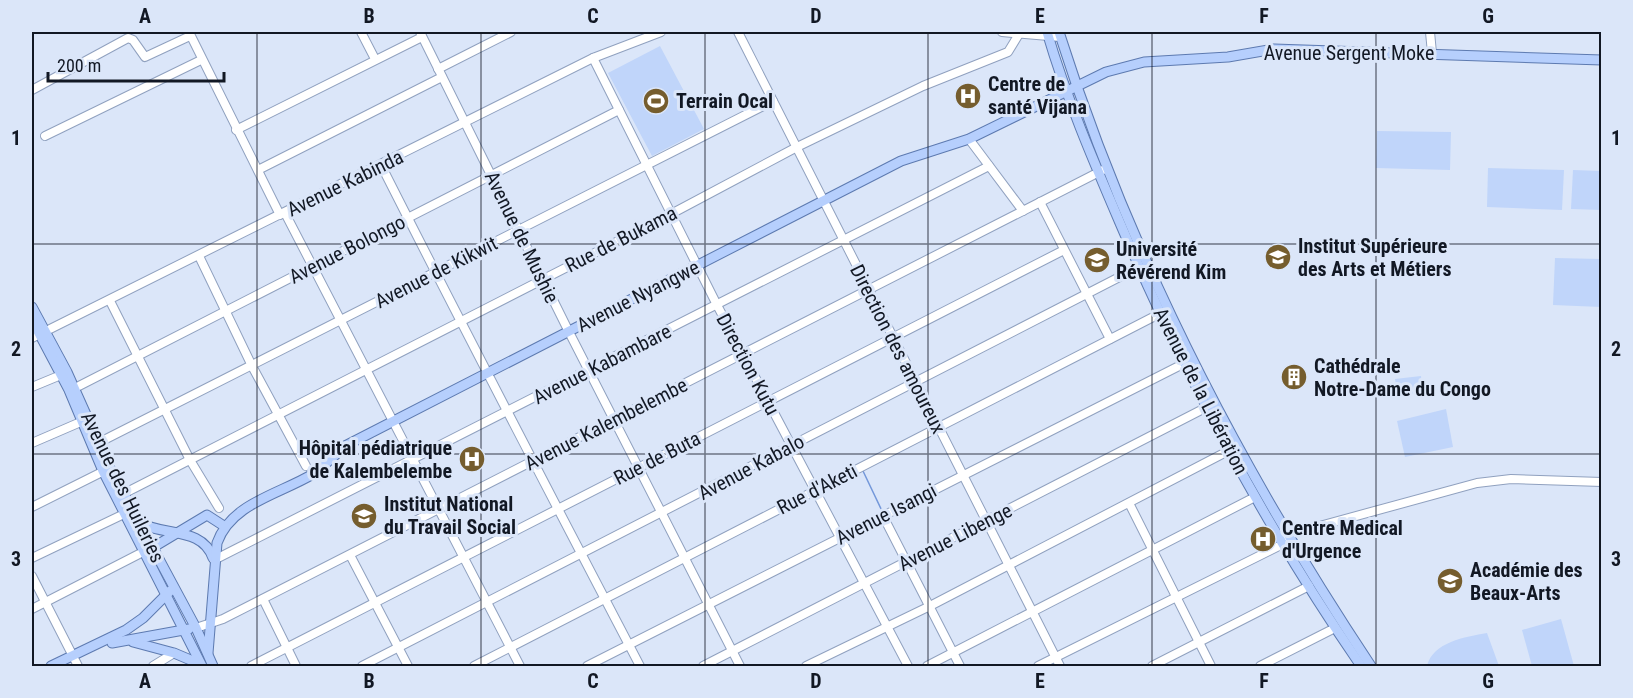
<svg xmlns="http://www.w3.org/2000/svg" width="1633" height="698" font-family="'Roboto Condensed',sans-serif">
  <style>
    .green { fill: #c0d5fa }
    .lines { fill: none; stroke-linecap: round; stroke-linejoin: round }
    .stream { stroke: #7498da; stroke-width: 1.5 }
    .minor-casing { stroke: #90a1bf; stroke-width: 10 }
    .major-casing { stroke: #5d7ab0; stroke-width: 11 }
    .minor { stroke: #fff; stroke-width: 8 }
    .major { stroke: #b6cffd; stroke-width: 9 }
    .grid { fill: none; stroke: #121824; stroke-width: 1.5; stroke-opacity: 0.55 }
    .labels { text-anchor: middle; stroke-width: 6; stroke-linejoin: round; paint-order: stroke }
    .street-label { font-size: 20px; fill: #121824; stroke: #dbe6f9 }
    .poi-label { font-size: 20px; font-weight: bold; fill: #121824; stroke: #dbe6f9; text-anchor: start }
    .neatline { fill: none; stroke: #121824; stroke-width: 2 }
    .grid-label { font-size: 20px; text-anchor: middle; font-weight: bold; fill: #121824 }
  </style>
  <rect width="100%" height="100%" fill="#dbe6f9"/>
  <!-- green -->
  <g class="green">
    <polygon points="660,46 704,129 652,156 608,73"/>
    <polygon points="1377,131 1451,132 1450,170 1376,168"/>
    <polygon points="1488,168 1564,170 1562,210 1487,207"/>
    <polygon points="1573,170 1601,171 1601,210 1571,209"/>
    <polygon points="1555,258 1601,259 1601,307 1553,305"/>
    <polygon points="1421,376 1422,392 1398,396 1395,379"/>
    <polygon points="1446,409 1453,447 1405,457 1397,421"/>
    <polygon points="1561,619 1574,666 1532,666 1522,630"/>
    <path d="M1487 633 1499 666H1427C1433 642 1465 637 1487 633Z"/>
  </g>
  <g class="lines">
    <!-- stream -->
    <polyline class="stream" points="863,471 883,513"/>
    <defs>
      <g id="minor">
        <polyline points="189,32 280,215"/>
        <polyline points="361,32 375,59"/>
        <polyline points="420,32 569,332 740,666"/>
        <polyline points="738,32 1060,666"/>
        <polyline points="1002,32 1060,37"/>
        <polyline points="1430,32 1432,53"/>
        <polyline points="593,58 717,305 908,666"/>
        <polyline points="438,69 511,32"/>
        <polyline points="32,90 128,38 133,40 145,57 190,36"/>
        <polyline points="236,130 422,37"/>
        <polyline points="45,136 201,60"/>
        <polyline points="969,139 1023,211"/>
        <path d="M381 165C466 333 553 500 640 666"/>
        <polyline points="258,170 442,77"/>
        <polyline points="1040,202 1110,339"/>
        <polyline points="285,213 520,666"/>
        <polyline points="199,256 252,366 306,466"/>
        <polyline points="110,301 190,460 219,508"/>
        <polyline points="32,338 593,58 661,32"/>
        <polyline points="32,387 61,375"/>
        <polyline points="75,388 619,110"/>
        <polyline points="32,443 83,421"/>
        <polyline points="98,443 773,101"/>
        <polyline points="123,494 671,214 797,147 923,86 1008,52 1019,34"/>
        <polyline points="1129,503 1211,666"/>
        <polyline points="32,507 106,470"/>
        <polyline points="883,516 960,666"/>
        <polyline points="1283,536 1477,483 1511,479 1602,482"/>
        <polyline points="350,555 408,666"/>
        <polyline points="32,558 124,514"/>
        <polyline points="214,560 989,166"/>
        <polyline points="32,576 78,666"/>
        <polyline points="263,599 296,666"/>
        <polyline points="32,609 143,552"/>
        <polyline points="196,628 223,619 1103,170"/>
        <polyline points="153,666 174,653"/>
        <polyline points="251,666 1064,250"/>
        <polyline points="362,666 1139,267"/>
        <polyline points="474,666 1161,313"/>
        <polyline points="587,666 1185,363"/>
        <polyline points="703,666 1211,405"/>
        <polyline points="806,666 930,606 1230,450"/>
        <polyline points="927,666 1255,497"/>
        <polyline points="1038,666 1291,540"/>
        <polyline points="1152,666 1309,586"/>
        <polyline points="1260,666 1335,628"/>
      </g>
      <g id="major">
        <path d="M1047 32C1066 97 1093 160 1120 223 1186 377 1266 528 1361 666"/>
        <path d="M1059 32C1130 257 1240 469 1371 666"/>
        <polyline points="32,307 67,372 110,468 196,628 213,666"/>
        <polyline points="32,320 69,390 103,471 202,666"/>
        <path d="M139 522C163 537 202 526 213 558"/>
        <polyline points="147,551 207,515 224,526"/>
        <polyline points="133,642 174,653 200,664"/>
        <polyline points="112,643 189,629"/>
        <path d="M208 653 217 543C231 503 280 494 313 474 324 466 334 456 345 446L901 161 969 139 1106 72 1144 62 1228 57 1274 49 1602 60"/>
        <polyline points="51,666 126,630 143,618 170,591"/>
      </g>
    </defs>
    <!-- minor casing -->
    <use href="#minor" class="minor-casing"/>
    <!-- major casing -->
    <use href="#major" class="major-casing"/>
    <!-- minor -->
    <use href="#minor" class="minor"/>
    <!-- major -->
    <use href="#major" class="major"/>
  </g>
  <!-- grid -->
  <path class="grid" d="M257 32V666M481 32V666M705 32V666M928 32V666M1152 32V666M1376 32V666M32 244H1602M32 454H1602"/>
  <!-- icons -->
  <defs>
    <symbol id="hospital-disc" viewBox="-11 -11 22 22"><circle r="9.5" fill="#755d2e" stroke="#dbe6f9"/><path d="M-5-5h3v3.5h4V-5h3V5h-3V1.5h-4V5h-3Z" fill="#fff"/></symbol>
    <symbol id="stadium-disc" viewBox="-11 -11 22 22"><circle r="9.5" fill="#755d2e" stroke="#dbe6f9"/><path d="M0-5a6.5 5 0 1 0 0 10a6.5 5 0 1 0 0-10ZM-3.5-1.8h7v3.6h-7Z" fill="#fff"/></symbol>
    <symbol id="university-disc" viewBox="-11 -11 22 22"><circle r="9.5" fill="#755d2e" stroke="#dbe6f9"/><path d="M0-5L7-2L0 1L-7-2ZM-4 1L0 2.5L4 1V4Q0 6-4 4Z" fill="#fff"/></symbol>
    <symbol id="building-disc" viewBox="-11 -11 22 22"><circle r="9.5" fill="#755d2e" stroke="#dbe6f9"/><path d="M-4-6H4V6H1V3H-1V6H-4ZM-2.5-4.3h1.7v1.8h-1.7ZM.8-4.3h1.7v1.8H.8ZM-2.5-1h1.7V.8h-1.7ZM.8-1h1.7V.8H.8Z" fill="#fff"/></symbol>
  </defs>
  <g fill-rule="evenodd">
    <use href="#hospital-disc" x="953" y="81" width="30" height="30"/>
    <use href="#stadium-disc" x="641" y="86" width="30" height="30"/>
    <use href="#university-disc" x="1263" y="242" width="30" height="30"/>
    <use href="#university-disc" x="1082" y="245" width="30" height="30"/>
    <use href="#building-disc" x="1279" y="362" width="30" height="30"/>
    <use href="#hospital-disc" x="457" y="444" width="30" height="30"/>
    <use href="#university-disc" x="349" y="501" width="30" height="30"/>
    <use href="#hospital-disc" x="1248" y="524" width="30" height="30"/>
    <use href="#university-disc" x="1435" y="566" width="30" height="30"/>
  </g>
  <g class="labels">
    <!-- street labels -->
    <g class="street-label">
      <text x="1349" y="60">Avenue Sergent Moke</text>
      <text transform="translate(345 183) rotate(-26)" y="7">Avenue Kabinda</text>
      <text transform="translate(522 237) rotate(64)" y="7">Avenue de Mushie</text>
      <text transform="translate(621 239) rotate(-27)" y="7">Rue de Bukama</text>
      <text transform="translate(347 249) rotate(-27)" y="7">Avenue Bolongo</text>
      <text transform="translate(436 272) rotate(-27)" y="7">Avenue de Kikwit</text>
      <text transform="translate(638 296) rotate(-27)" y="7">Avenue Nyangwe</text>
      <text transform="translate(898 349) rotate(63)" y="7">Direction des amoureux</text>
      <text transform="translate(602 364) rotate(-27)" y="7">Avenue Kabambare</text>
      <text transform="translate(748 364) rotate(62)" y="7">Direction Kutu</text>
      <text transform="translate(1201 391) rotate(63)" y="7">Avenue de la Libération</text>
      <text transform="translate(606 424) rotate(-27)" y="7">Avenue Kalembelembe</text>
      <text transform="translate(657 458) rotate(-27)" y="7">Rue de Buta</text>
      <text transform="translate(751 467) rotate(-28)" y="7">Avenue Kabalo</text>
      <text transform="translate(123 487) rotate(64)" y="7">Avenue des Huileries</text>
      <text transform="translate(817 489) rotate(-27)" y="7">Rue d'Aketi</text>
      <text transform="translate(886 514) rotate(-27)" y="7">Avenue Isangi</text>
      <text transform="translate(955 537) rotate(-27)" y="7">Avenue Libenge</text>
    </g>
    <!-- poi labels -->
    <g class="poi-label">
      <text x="988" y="91">Centre de<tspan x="988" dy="23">santé Vijana</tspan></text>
      <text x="676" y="108">Terrain Ocal</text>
      <text x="1298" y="253">Institut Supérieure<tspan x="1298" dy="23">des Arts et Métiers</tspan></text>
      <text x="1116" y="256">Université<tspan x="1116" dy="23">Révérend Kim</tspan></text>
      <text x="1314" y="373">Cathédrale<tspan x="1314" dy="23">Notre-Dame du Congo</tspan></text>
      <text x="452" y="455" text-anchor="end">Hôpital pédiatrique<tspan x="452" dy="23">de Kalembelembe</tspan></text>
      <text x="384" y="511">Institut National<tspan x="384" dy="23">du Travail Social</tspan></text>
      <text x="1282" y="535">Centre Medical<tspan x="1282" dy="23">d'Urgence</tspan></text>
      <text x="1470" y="577">Académie des<tspan x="1470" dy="23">Beaux-Arts</tspan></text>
    </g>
  </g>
  <!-- border -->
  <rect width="1633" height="698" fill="none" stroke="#dbe6f9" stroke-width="66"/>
  <!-- scale -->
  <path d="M48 72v9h176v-9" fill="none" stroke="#121824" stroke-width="3"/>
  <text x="57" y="72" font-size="18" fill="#121824" stroke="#dbe6f9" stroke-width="4.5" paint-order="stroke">200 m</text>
  <rect x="33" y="33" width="1567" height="632" class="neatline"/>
  <g class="grid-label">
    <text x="145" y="23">A</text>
    <text x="369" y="23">B</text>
    <text x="593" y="23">C</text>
    <text x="816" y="23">D</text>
    <text x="1040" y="23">E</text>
    <text x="1264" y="23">F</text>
    <text x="1488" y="23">G</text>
    <text x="16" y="145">1</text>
    <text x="1616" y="145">1</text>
    <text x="16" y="356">2</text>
    <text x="1616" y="356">2</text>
    <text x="16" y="566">3</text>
    <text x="1616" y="566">3</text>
    <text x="145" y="688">A</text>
    <text x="369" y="688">B</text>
    <text x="593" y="688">C</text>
    <text x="816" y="688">D</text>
    <text x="1040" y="688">E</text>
    <text x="1264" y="688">F</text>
    <text x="1488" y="688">G</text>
  </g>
</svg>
